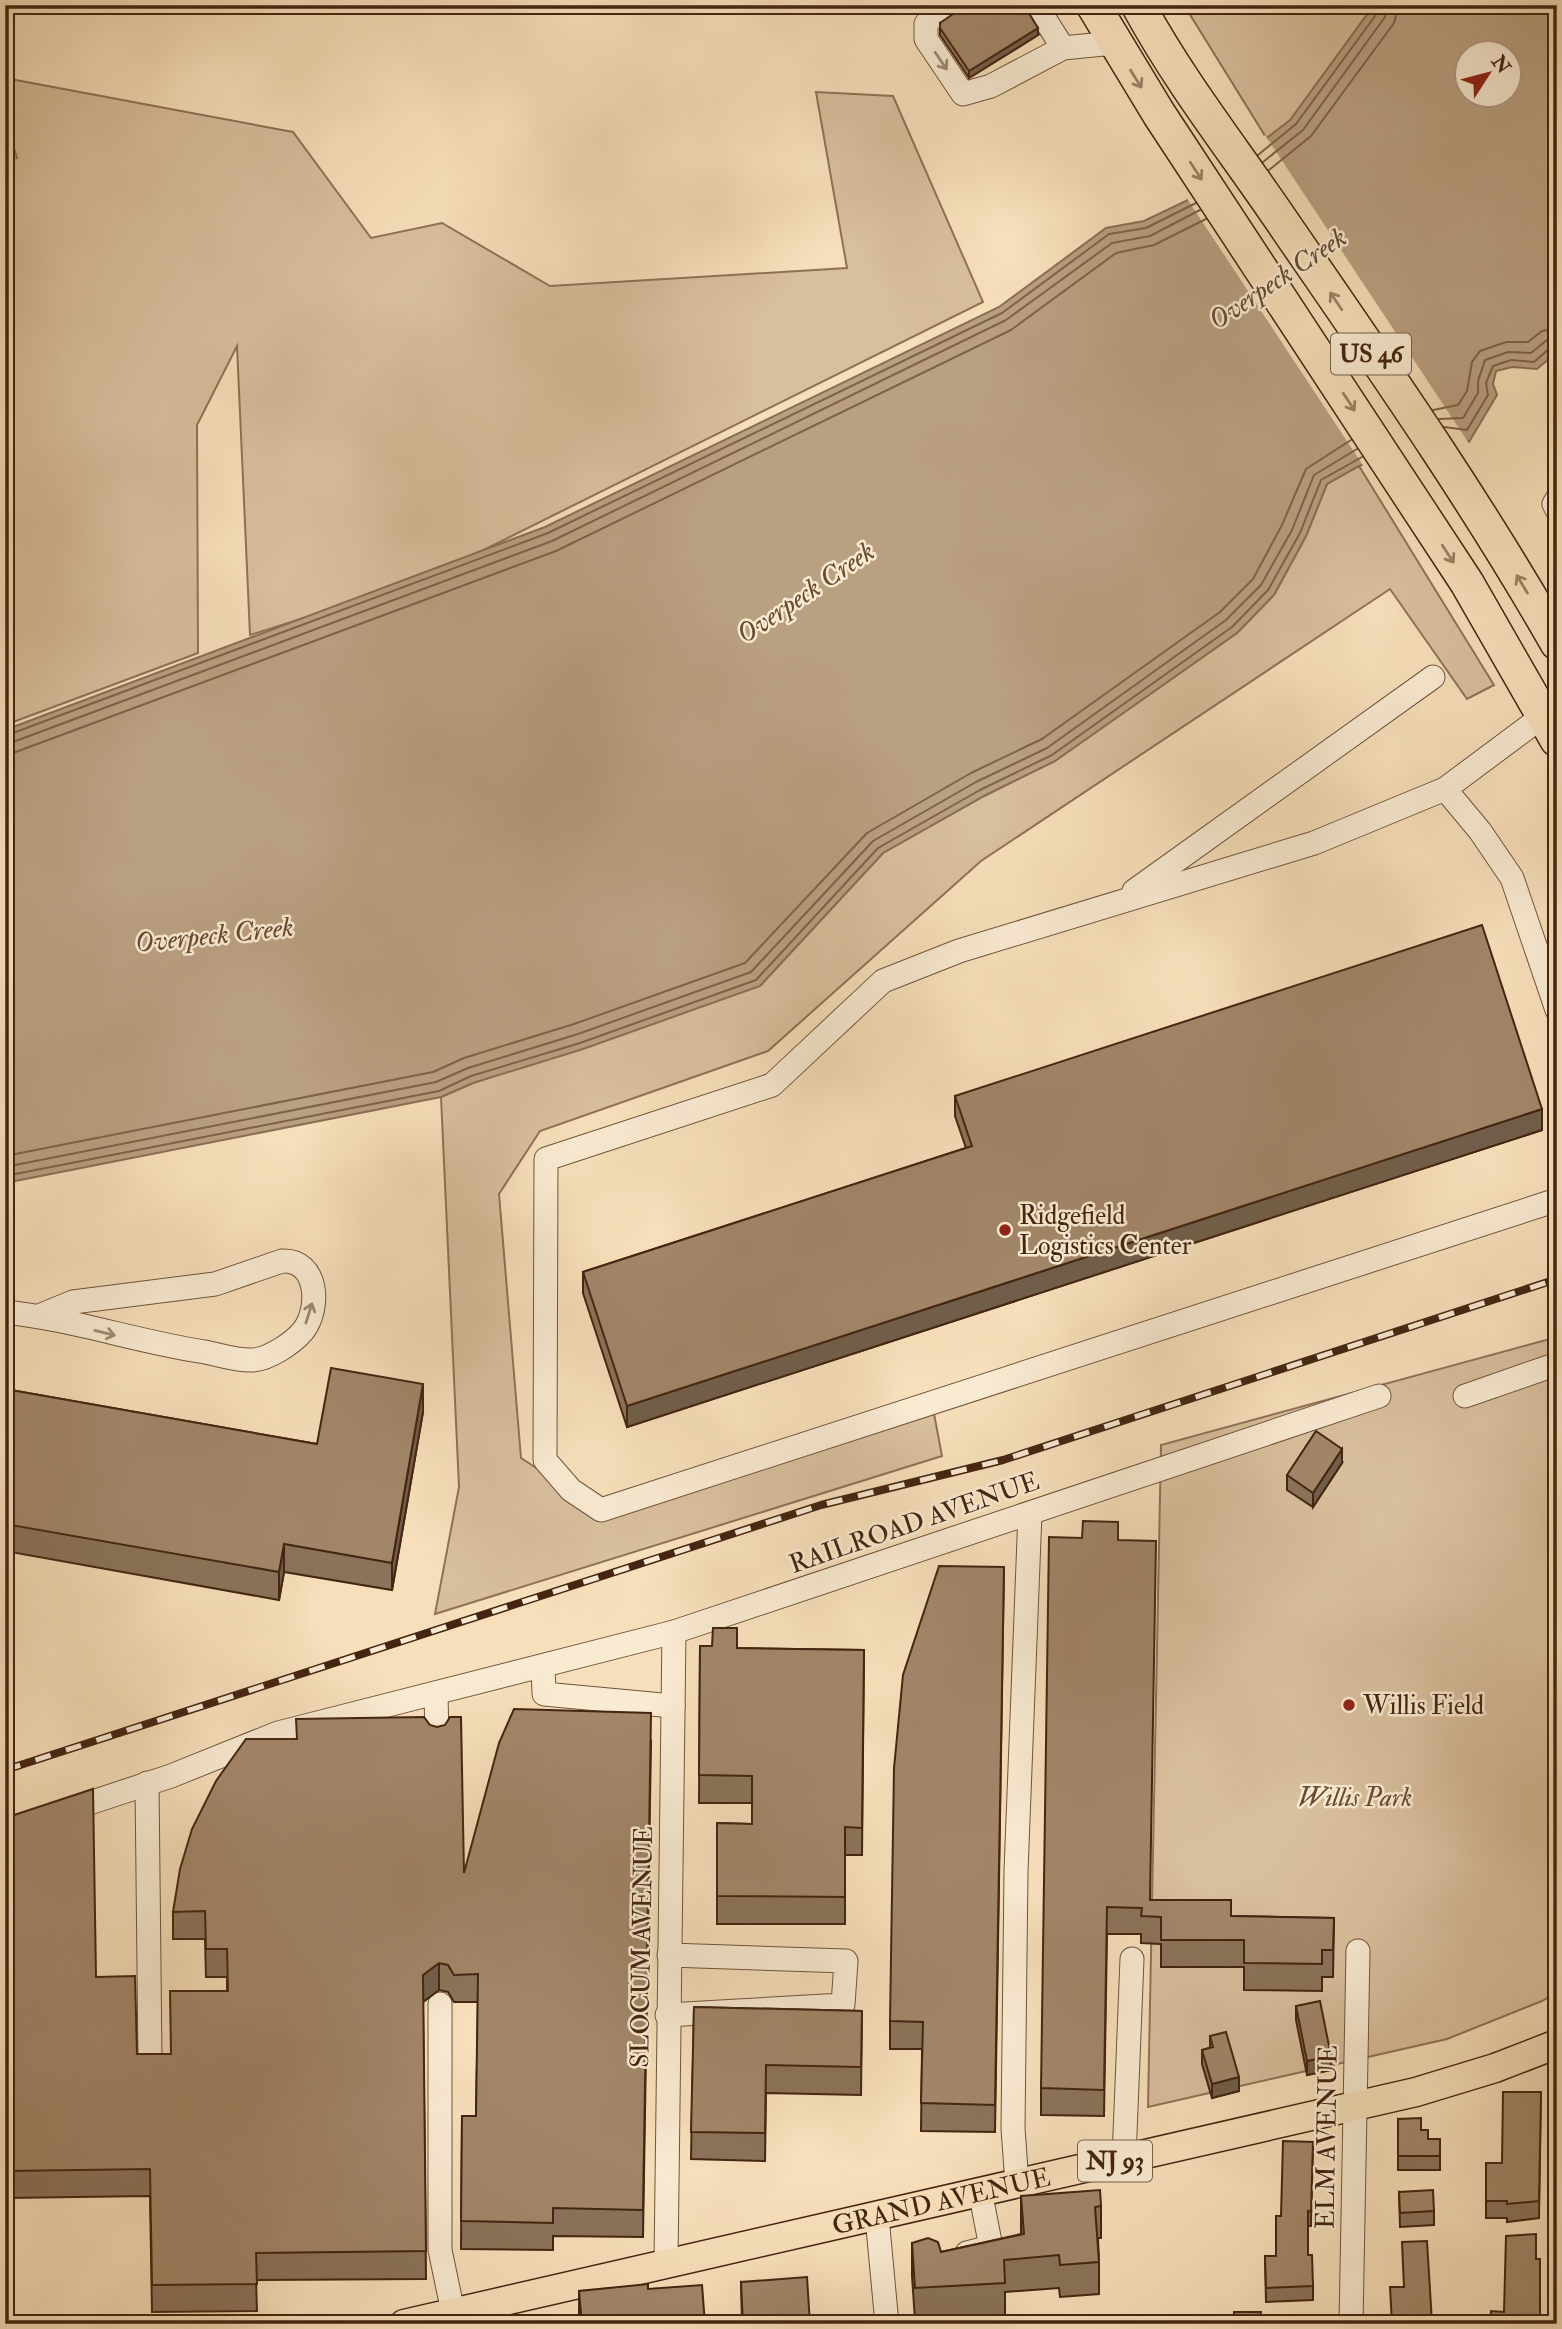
<svg xmlns="http://www.w3.org/2000/svg" width="1562" height="2329" font-family="'IM FELL Double Pica',serif">
  <style>
    .green { fill: #d8bf9d; stroke: #8e7257; stroke-width: 2 }
    .water { fill: #b9a081; stroke: #8a6f54; stroke-width: 2; fill-rule: evenodd }
    .pier { fill: #f6dfba }
    .lines { fill: none; stroke-linecap: round; stroke-linejoin: round }
    .shore { stroke: #7e6249; stroke-width: 2 }
    .minor-casing { stroke: #70543b; stroke-width: 25 }
    .major-casing { stroke: #442511; stroke-width: 31 }
    .highway-casing { stroke: #442511; stroke-width: 36 }
    .minor { stroke: #f9ead2; stroke-width: 23 }
    .major { stroke: #f6dfba; stroke-width: 28 }
    .highway { stroke: #f6dfba; stroke-width: 33 }
    .rail-casing { stroke: #442511; stroke-width: 8 }
    .rail { stroke: #f9ead2; stroke-width: 5; stroke-dasharray: 16; stroke-linecap: butt }
    .wall { fill: #8a735a; stroke: #442511; stroke-width: 2 }
    .shaded-wall { fill: #715e4a; stroke: #442511; stroke-width: 2 }
    .building { fill: #a18669; stroke: #442511; stroke-width: 2 }
    .oneway { stroke: #9e8872 }
    .oneway2 { stroke: #9d8266 }
    .poi-dot { fill: #8f2418; stroke: #f9ead2; stroke-width: 2.5 }
    .labels { text-anchor: middle; stroke-width: 5; stroke-linejoin: round; paint-order: stroke }
    .shield { fill: #f9ead2; stroke: #7a604b; stroke-width: 2 }
    .shield-label { font-size: 24px; font-weight: bold; fill: #442511 }
    .poi-label { font-size: 26px; fill: #442511; stroke: #f9ead2; text-anchor: start }
    .street-label { font-size: 26px; fill: #442511; stroke: #f9ead2 }
    .park-label { font-size: 26px; font-style: italic; fill: #694c34; stroke: #f9ead2 }
    .water-label { font-size: 28px; font-style: italic; fill: #674a33; stroke: #f9ead2 }
  </style>
  <rect width="100%" height="100%" fill="#f6dfba"/>
  <filter id="stains"><feTurbulence type="fractalNoise" baseFrequency=".00286" numOctaves="4"/><feColorMatrix values="0 0 0 0 .2 0 0 0 0 .09 0 0 0 0 .02 0 0 0 .5 -.17"/></filter>
  <radialGradient id="worn" r=".72"><stop offset=".6" stop-color="#630" stop-opacity="0"/><stop offset="1" stop-color="#630" stop-opacity=".3"/></radialGradient>
  <!-- green -->
  <g class="green">
    <polygon points="1184,5 1374,5 1291,120 1267,139"/>
    <polygon points="5,78 293,132 371,238 442,223 550,286 847,268 816,92 893,96 983,302 423,580 250,635 237,346 197,425 198,653 5,725 5,161 17,158 5,119"/>
    <polygon points="1359,466 1494,685 1467,699 1390,589 981,861 768,1051 540,1131 499,1194 521,1458 601,1510 932,1403 942,1456 435,1614 459,1487 441,1097 473,1083 760,986 883,853 984,796 1055,761 1237,633 1274,595 1306,536 1327,484"/>
    <polygon points="1557,1337 1557,1992 1542,2001 1447,2039 1148,2107 1161,1445"/>
  </g>
  <!-- water -->
  <path class="water" d="M1374 5H1557V352L1537 369 1512 367 1496 371 1493 384 1497 395 1469 442 1450 432 1359 466 1327 484 1306 536 1274 595 1237 633 1055 761 984 796 883 853 760 986 583 1049 473 1083 441 1097 5 1183V730L545 527 999 307 1106 228 1144 221 1186 201 1290 120ZM1468 52H1510V94H1468Z"/>
  <!-- pier -->
  <polygon class="pier" points="1265,135 1470,445 1450,436 1364,467 1186,197"/>
  <g class="lines">
    <!-- shore -->
    <g class="shore">
      <polyline points="1258,155 1296,124 1378,12 1379,5"/>
      <polyline points="1263,162 1303,130 1385,17 1388,5"/>
      <polyline points="1269,170 1311,136 1394,23 1399,5"/>
      <polyline points="1433,410 1458,405 1467,391 1472,362 1480,351 1506,342 1528,342 1542,331 1557,328"/>
      <polyline points="1439,419 1463,418 1478,393 1478,381 1485,360 1508,352 1531,353 1547,340 1557,338"/>
      <polyline points="1444,427 1467,430 1488,395 1486,383 1493,366 1511,360 1534,362 1550,348 1557,347"/>
      <polyline points="5,736 548,533 1002,313 1109,234 1146,228 1196,203"/>
      <polyline points="5,745 552,541 1006,320 1112,243 1150,236 1200,210"/>
      <polyline points="5,756 556,551 1011,330 1116,253 1154,245 1206,219"/>
      <polyline points="5,1156 433,1072 464,1058 574,1024 745,963 867,833 971,773 1042,739 1220,612 1253,579 1282,525 1306,469 1351,440"/>
      <polyline points="5,1167 436,1082 468,1068 578,1034 751,972 873,841 976,782 1047,748 1226,620 1261,585 1292,530 1314,475 1357,449"/>
      <polyline points="5,1176 439,1091 471,1076 580,1043 756,980 878,848 980,790 1052,755 1232,627 1268,590 1300,533 1321,480 1362,457"/>
    </g>
    <defs>
      <g id="minor">
        <polyline points="944,5 926,24 926,39 963,94 991,86 1063,48 1114,43"/>
        <polyline points="1036,5 1063,48"/>
        <polyline points="1557,499 1554,504 1557,510"/>
        <polyline points="1543,716 1445,789 1314,843 959,951 883,981 772,1085 546,1159 545,1460 571,1490 601,1510 1557,1200"/>
        <polyline points="1445,789 1480,831 1512,878 1557,1010"/>
        <polyline points="1134,891 1433,677"/>
        <path d="M5 1312C72 1319 138 1342 205 1352 220 1355 238 1361 253 1360 269 1359 293 1343 303 1331 321 1308 318 1259 282 1261L215 1284 73 1302 39 1316"/>
        <polyline points="1465,1396 1557,1364"/>
        <polyline points="543,1666 544,1694 673,1706"/>
        <polyline points="436,1693 437,1741"/>
        <polyline points="147,1783 150,2059"/>
        <polyline points="5,1831 171,1776 278,1733 674,1632 1379,1396"/>
        <polyline points="440,2004 440,2250 453,2312"/>
        <polyline points="667,2015 843,2005 846,1961 669,1955"/>
        <polyline points="1124,2159 1132,1959"/>
        <polyline points="1017,2184 1013,2128 1016,1871 1030,1513"/>
        <polyline points="877,2217 887,2324"/>
        <polyline points="967,2253 991,2247 980,2191"/>
        <polyline points="666,2263 674,1632"/>
        <polyline points="1351,2324 1358,1951"/>
      </g>
      <g id="major">
        <path id="s1" d="M404 2324 1416 2092 1495 2068 1557 2044"/>
      </g>
      <g id="highway">
        <polyline points="1093,5 1159,114 1467,583 1557,740"/>
        <path d="M1138 5C1182 86 1237 154 1288 230 1381 365 1476 501 1557 643"/>
      </g>
    </defs>
    <!-- minor casing -->
    <use href="#minor" class="minor-casing"/>
    <!-- major casing -->
    <use href="#major" class="major-casing"/>
    <!-- highway casing -->
    <use href="#highway" class="highway-casing"/>
    <!-- minor -->
    <use href="#minor" class="minor"/>
    <!-- major -->
    <use href="#major" class="major"/>
    <!-- highway -->
    <use href="#highway" class="highway"/>
    <defs>
      <polyline id="rail" points="5,1770 821,1505 1003,1460 1557,1279"/>
    </defs>
    <!-- rail casing -->
    <use href="#rail" class="rail-casing"/>
    <!-- rail -->
    <use href="#rail" class="rail"/>
  </g>
  <!-- wall -->
  <g class="wall">
    <polygon points="940,23 1038,35 969,78 940,35"/>
    <polygon points="955,1096 1542,1130 627,1427 583,1293 583,1272 966,1148 955,1116"/>
    <polygon points="5,1389 317,1444 423,1412 392,1590 284,1572 279,1600 5,1551"/>
    <polygon points="1342,1463 1313,1507 1287,1490 1287,1475"/>
    <polygon points="1118,1540 1150,1900 1231,1916 1334,1918 1333,1977 1322,1977 1322,1991 1244,1990 1244,1967 1161,1967 1161,1944 1141,1943 1141,1934 1107,1934 1104,2116 1041,2115 1041,2088"/>
    <polygon points="1004,1567 995,2132 921,2131 922,2049 890,2049 890,2021"/>
    <polygon points="700,1646 737,1648 864,1650 862,1855 845,1855 845,1924 717,1924 717,1823 752,1824 752,1803 699,1803"/>
    <polygon points="651,1741 643,2237 553,2236 553,2250 461,2249 462,2116 476,2116 478,2002 454,2002 448,1992 439,1990 423,2002 426,2279 256,2280 257,2311 152,2312 150,2196 5,2198 5,1818 96,1977 137,2054 171,2054 227,1991 227,1977 206,1977 205,1939 173,1939 173,1912 464,1873"/>
    <polygon points="1296,2006 1331,2070 1307,2075 1296,2020"/>
    <polygon points="694,2007 862,2011 861,2095 766,2093 765,2161 691,2159"/>
    <polygon points="1210,2036 1239,2091 1212,2098 1202,2064 1202,2050 1210,2048"/>
    <polygon points="1541,2092 1539,2218 1507,2222 1507,2218 1486,2218 1486,2163 1502,2163"/>
    <polygon points="1398,2119 1428,2139 1440,2139 1440,2170 1398,2170"/>
    <polygon points="1313,2142 1311,2226 1308,2226 1308,2255 1313,2286 1313,2300 1266,2302 1265,2256 1276,2256 1281,2216"/>
    <polygon points="1399,2192 1434,2211 1434,2225 1400,2227"/>
    <polygon points="1021,2196 1101,2206 1101,2238 1098,2238 1099,2262 1099,2294 1060,2297 1059,2288 1005,2292 1005,2315 915,2320 912,2276 912,2243 941,2252 1021,2234"/>
    <polygon points="741,2282 810,2324 742,2324"/>
    <polygon points="648,2289 705,2324 579,2324 579,2291"/>
  </g>
  <!-- shaded-wall -->
  <g class="shaded-wall">
    <polygon points="1038,28 1038,35 969,78 969,71"/>
    <polygon points="1542,1109 1542,1130 627,1427 627,1406"/>
    <polygon points="423,1384 423,1412 392,1590 392,1563"/>
    <polygon points="1342,1449 1342,1463 1313,1507 1313,1493"/>
    <polygon points="284,1544 284,1572 279,1600 279,1572"/>
    <polygon points="439,1963 439,1990 423,2002 423,1975"/>
    <polygon points="1331,2056 1331,2070 1307,2075 1307,2061"/>
    <polygon points="1239,2077 1239,2091 1212,2098 1212,2084"/>
  </g>
  <!-- building -->
  <g class="building">
    <polygon points="966,5 1024,5 1038,28 969,71 940,28 940,23"/>
    <polygon points="1482,925 1542,1109 627,1406 583,1272 972,1146 955,1096"/>
    <polygon points="331,1368 423,1384 392,1563 284,1544 279,1572 5,1524 5,1389 317,1444"/>
    <polygon points="1316,1431 1342,1449 1313,1493 1287,1475"/>
    <polygon points="1083,1521 1118,1522 1118,1540 1156,1541 1150,1900 1231,1900 1231,1916 1334,1918 1333,1950 1322,1950 1322,1964 1244,1963 1244,1940 1161,1940 1161,1917 1141,1916 1142,1908 1107,1907 1104,2090 1041,2088 1049,1537 1082,1538"/>
    <polygon points="939,1566 1004,1567 995,2105 921,2103 923,2022 890,2021 894,1768 903,1675"/>
    <polygon points="713,1628 737,1628 737,1648 864,1650 862,1828 845,1827 845,1897 717,1896 717,1823 752,1824 752,1776 699,1775 700,1646 712,1646"/>
    <polygon points="514,1709 651,1713 643,2210 553,2208 553,2223 461,2221 462,2116 476,2116 478,1974 454,1975 448,1965 439,1963 423,1975 426,2251 256,2253 257,2284 152,2285 150,2169 5,2171 5,1818 93,1789 96,1977 135,1976 137,2054 171,2054 170,1991 228,1991 227,1949 206,1949 205,1911 173,1912 180,1869 192,1829 216,1781 246,1739 297,1739 296,1719 424,1717 430,1725 437,1727 445,1725 450,1717 461,1717 464,1873 499,1743"/>
    <polygon points="1320,2001 1331,2056 1307,2061 1296,2006"/>
    <polygon points="694,2007 862,2011 861,2067 766,2065 765,2133 691,2132"/>
    <polygon points="1226,2032 1239,2077 1212,2084 1202,2050 1213,2047 1210,2036"/>
    <polygon points="1503,2092 1541,2092 1539,2201 1507,2204 1507,2201 1486,2201 1486,2163 1502,2163"/>
    <polygon points="1421,2118 1421,2130 1428,2130 1428,2139 1440,2139 1440,2156 1398,2156 1398,2119"/>
    <polygon points="1283,2141 1313,2142 1311,2212 1308,2211 1308,2255 1312,2255 1313,2286 1266,2288 1265,2256 1276,2256 1276,2216 1281,2216"/>
    <polygon points="1100,2190 1101,2206 1095,2207 1099,2262 1060,2265 1059,2255 1004,2260 1005,2283 915,2288 912,2243 928,2238 938,2242 941,2252 1024,2234 1021,2196"/>
    <polygon points="1433,2190 1434,2211 1400,2213 1399,2192"/>
    <polygon points="1536,2234 1536,2259 1540,2259 1540,2324 1490,2324 1491,2311 1504,2312 1506,2236"/>
    <polygon points="1427,2241 1432,2323 1473,2324 1392,2324 1390,2287 1404,2287 1402,2242"/>
    <polygon points="807,2277 810,2324 743,2324 741,2282"/>
    <polygon points="648,2284 648,2289 702,2285 705,2324 582,2324 579,2291"/>
    <polygon points="1234,2312 1261,2312 1260,2324 1234,2324"/>
    <polygon points="540,2318 541,2324 492,2324"/>
  </g>
  <!-- one-way arrows -->
  <defs><path id="oneway-shaft" d="M-6 0H5M1.5-3L5.5 0L1.5 3" fill="none" stroke-width="1.6" stroke-linecap="round" stroke-linejoin="round" transform="scale(1.75)"/></defs>
  <g class="oneway">
    <use href="#oneway-shaft" transform="translate(941 61) rotate(56)"/>
    <use href="#oneway-shaft" transform="translate(309 1313) rotate(-73)"/>
    <use href="#oneway-shaft" transform="translate(105 1333) rotate(14)"/>
  </g>
  <g class="oneway2">
    <use href="#oneway-shaft" transform="translate(1136 79) rotate(58)"/>
    <use href="#oneway-shaft" transform="translate(1196 171) rotate(57)"/>
    <use href="#oneway-shaft" transform="translate(1336 301) rotate(-124)"/>
    <use href="#oneway-shaft" transform="translate(1349 402) rotate(57)"/>
    <use href="#oneway-shaft" transform="translate(1448 554) rotate(57)"/>
    <use href="#oneway-shaft" transform="translate(1522 584) rotate(-121)"/>
  </g>
  <!-- markers -->
  <g class="poi-dot">
    <circle cx="1005" cy="1230" r="7"/>
    <circle cx="1349" cy="1705" r="7"/>
  </g>
  <g class="labels">
    <!-- shield labels -->
    <g class="shield">
      <rect x="1331" y="333.5" width="80" height="41" rx="5"/>
      <rect x="1078" y="2140.5" width="74" height="41" rx="5"/>
    </g>
    <g class="shield-label">
      <text x="1371" y="362">US 46</text>
      <text x="1115" y="2169">NJ 93</text>
    </g>
    <!-- poi labels -->
    <g class="poi-label">
      <text x="1019" y="1224">Ridgefield<tspan x="1019" dy="30">Logistics Center</tspan></text>
      <text x="1363" y="1714">Willis Field</text>
    </g>
    <!-- street labels -->
    <g class="street-label">
      <text transform="translate(914 1522) rotate(-19)" y="9">RAILROAD AVENUE</text>
      <text transform="translate(641 1947) rotate(-89)" y="9">SLOCUM AVENUE</text>
      <text transform="translate(1326 2137) rotate(-89)" y="9">ELM AVENUE</text>
      <text dy="9" stroke="none"><textPath href="#s1" startOffset="551">GRAND AVENUE</textPath></text>
    </g>
    <!-- park labels -->
    <g class="park-label">
      <text x="1355" y="1806">Willis Park</text>
    </g>
    <!-- water labels -->
    <g class="water-label">
      <text transform="translate(1277 278) rotate(-34)" y="10">Overpeck Creek</text>
      <text transform="translate(805 592) rotate(-34)" y="10">Overpeck Creek</text>
      <text transform="translate(214 934) rotate(-6)" y="10">Overpeck Creek</text>
    </g>
  </g>
  <!-- margin -->
  <rect width="1562" height="2329" fill="none" stroke="#f6dfba" stroke-width="28"/>
  <rect x="7" y="7" width="1548" height="2315" fill="none" stroke="#442511" stroke-width="3.5"/>
  <rect x="14" y="14" width="1534" height="2301" fill="none" stroke="#442511" stroke-width="2"/>
  <!-- north arrow -->
  <g transform="translate(1488 74) rotate(54)"><circle r="33" fill="#f9ead2" stroke="#b19b85" stroke-width="2"/>
  <path d="M0-5L12 26L0 18L-12 26Z" fill="#8f2418"/>
  <text y="-10" font-size="19" font-weight="bold" text-anchor="middle" fill="#442511">N</text>
  </g>
  <rect width="100%" height="100%" filter="url(#stains)"/>
  <rect width="100%" height="100%" fill="url(#worn)"/>
</svg>
